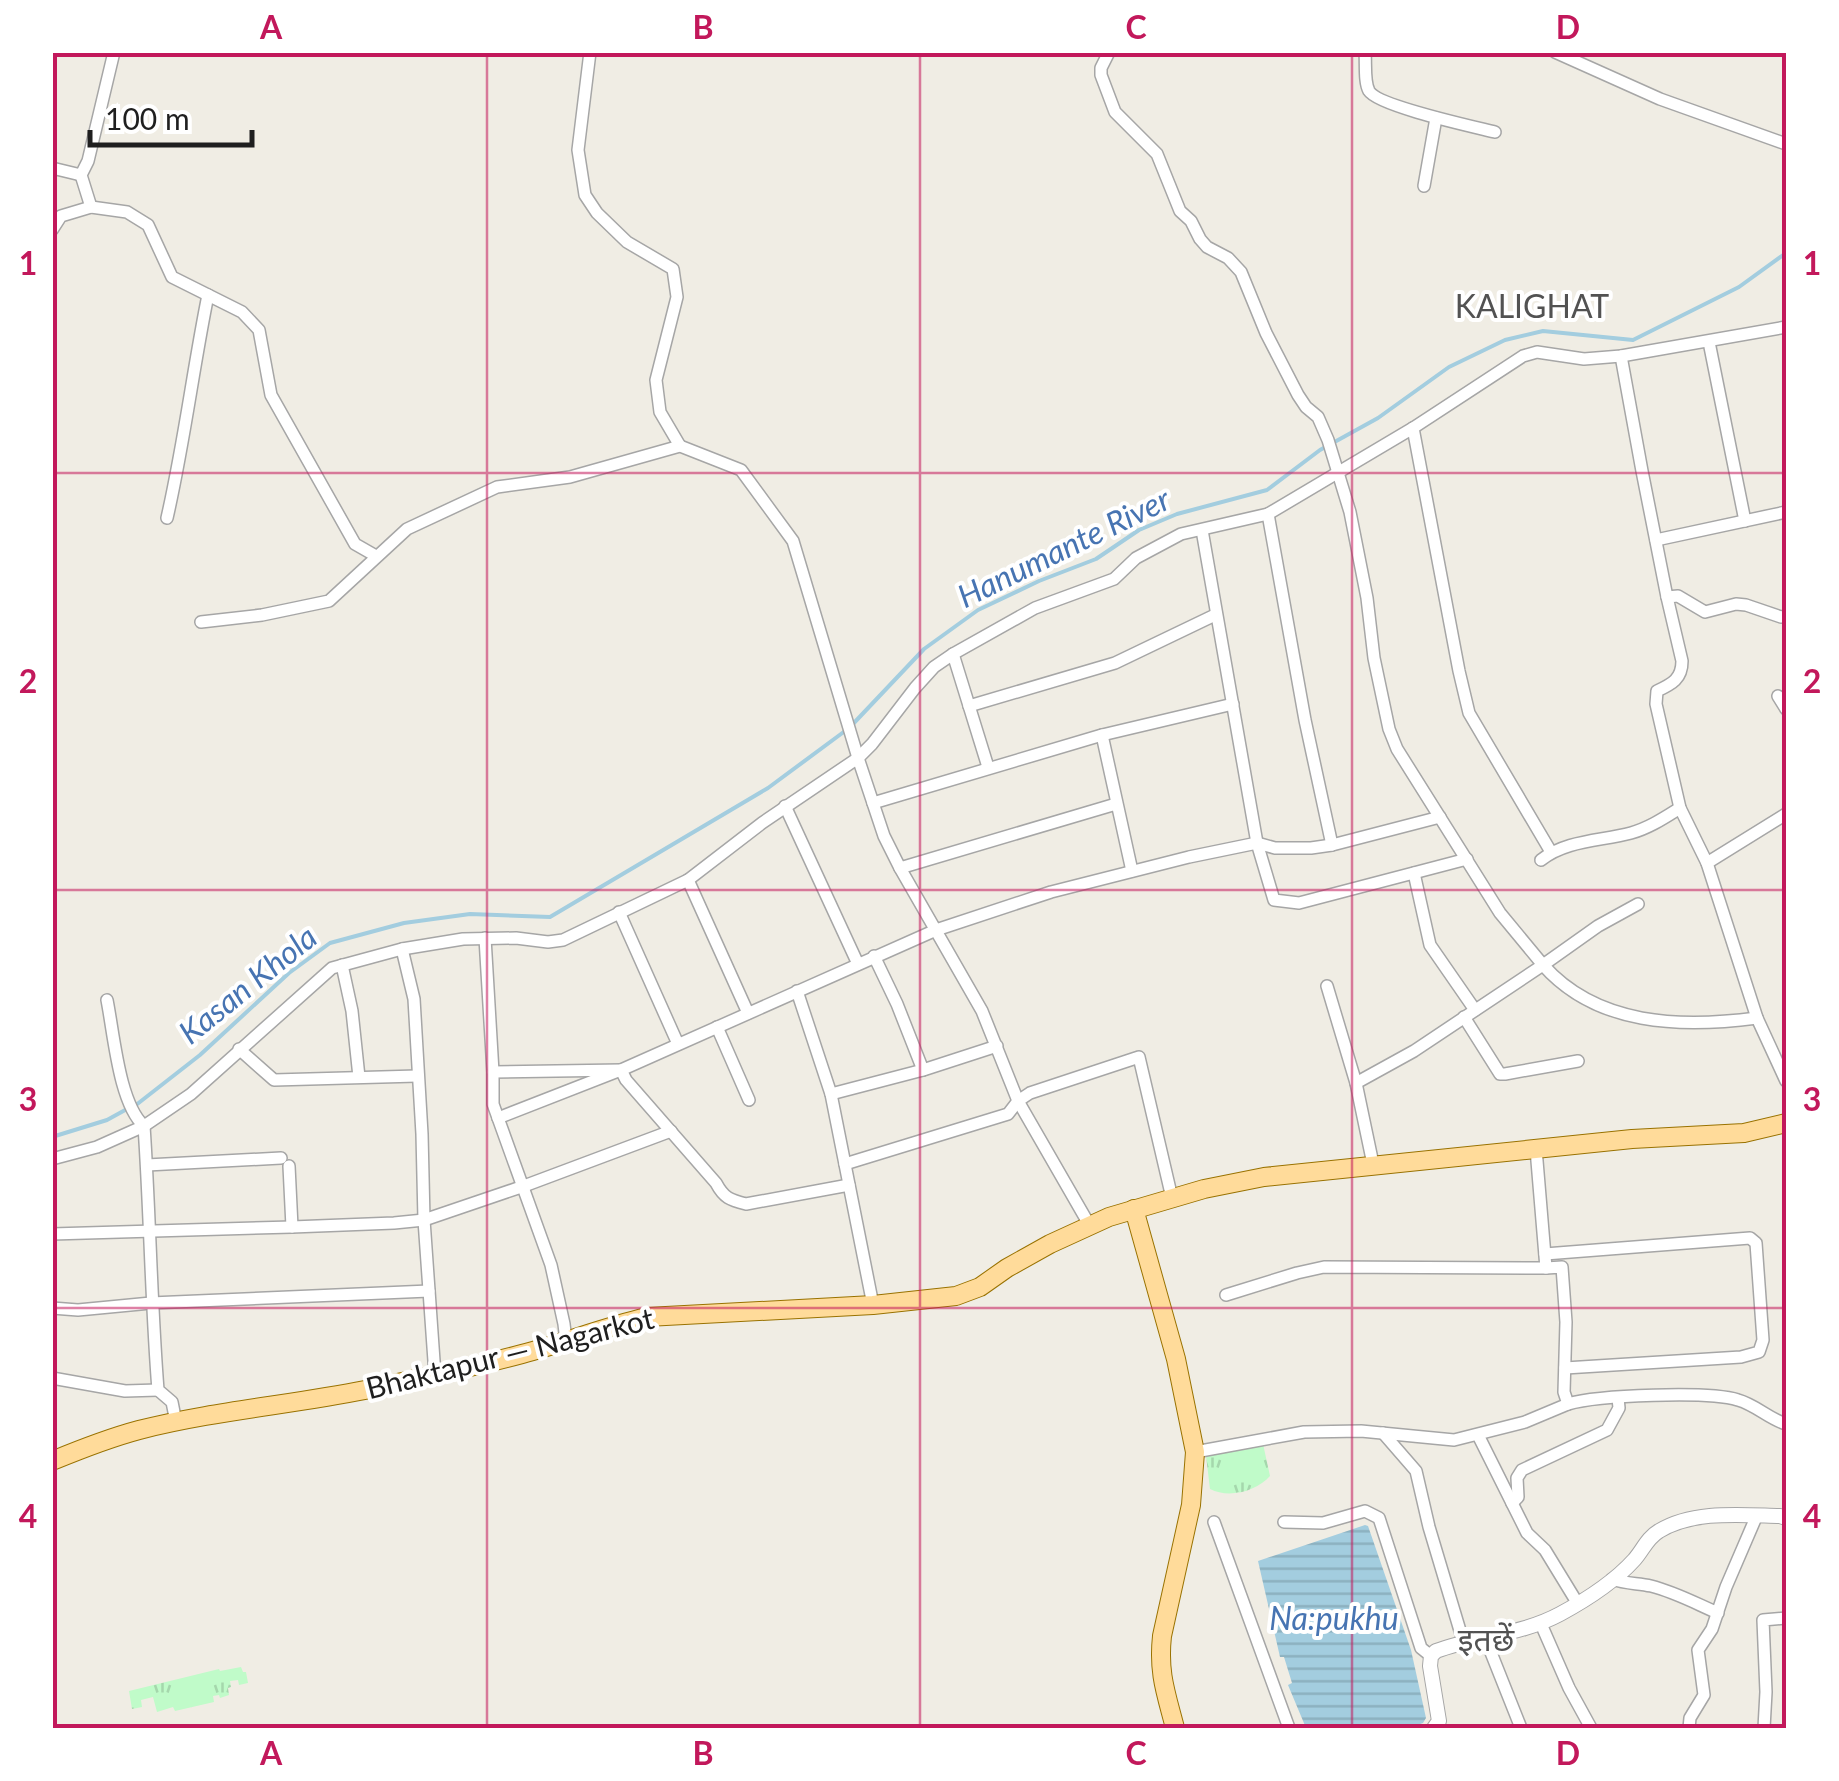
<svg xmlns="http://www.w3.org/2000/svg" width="1839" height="1781" font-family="Lato,'Noto Sans Devanagari',sans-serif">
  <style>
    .park { fill: url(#park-tufts) }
    .water { fill: url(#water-rules) }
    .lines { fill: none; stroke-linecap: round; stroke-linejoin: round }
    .stream { stroke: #a3cddf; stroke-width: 4 }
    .minor-casing { stroke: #a6a6a6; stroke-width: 14 }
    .tertiary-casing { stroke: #a6a6a6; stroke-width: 16 }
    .primary-casing { stroke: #997200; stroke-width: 20 }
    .minor { stroke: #fff; stroke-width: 11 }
    .tertiary { stroke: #fff; stroke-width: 14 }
    .primary { stroke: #ffdb9a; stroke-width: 18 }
    .grid { fill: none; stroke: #c2185b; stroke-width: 2.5; stroke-opacity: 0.55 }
    .labels { text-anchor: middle; stroke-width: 8; stroke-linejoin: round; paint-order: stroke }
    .street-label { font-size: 30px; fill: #1f1f1f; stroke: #fff }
    .neighbourhood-label { font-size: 32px; fill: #525252; stroke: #fff }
    .water-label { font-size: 32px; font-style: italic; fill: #4774b2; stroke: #fff }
    .neatline { fill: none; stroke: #c2185b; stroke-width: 4 }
    .grid-label { font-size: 32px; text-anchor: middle; font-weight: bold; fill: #c2185b }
  </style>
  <defs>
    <pattern id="park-tufts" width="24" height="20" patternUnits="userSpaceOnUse" patternTransform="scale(2.5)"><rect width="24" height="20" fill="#c0fbc9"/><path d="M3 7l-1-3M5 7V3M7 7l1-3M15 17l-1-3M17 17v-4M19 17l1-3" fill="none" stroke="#a5d7ac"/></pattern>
    <pattern id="water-rules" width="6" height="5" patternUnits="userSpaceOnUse" patternTransform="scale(2.5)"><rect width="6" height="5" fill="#a3cddf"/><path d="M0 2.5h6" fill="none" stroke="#8cb0bf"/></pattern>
  </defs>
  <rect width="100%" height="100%" fill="#f0ede4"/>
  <!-- park -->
  <g class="park">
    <path d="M1263 1444 1270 1476C1257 1491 1229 1499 1210 1489L1206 1456Z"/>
    <polygon points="241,1667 243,1672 246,1672 248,1683 239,1685 238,1680 230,1681 231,1687 228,1688 229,1695 220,1698 219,1695 213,1696 214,1702 175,1711 173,1707 157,1712 153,1697 141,1700 142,1707 132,1709 129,1691 219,1669 220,1671"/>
  </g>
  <!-- water -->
  <polygon class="water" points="1365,1525 1368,1526 1411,1650 1426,1718 1423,1723 1409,1728 1306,1728 1288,1685 1292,1683 1284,1657 1280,1657 1258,1561"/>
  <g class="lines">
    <!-- stream -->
    <g class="stream">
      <polyline points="852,725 924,649 978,610 1039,581 1096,559 1139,530 1177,514 1267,490 1320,450 1378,418 1449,367 1505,340 1543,331 1633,340 1739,287 1786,253"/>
      <polyline points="136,1105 200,1055 289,973 330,943 404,923 470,914 550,917 768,788 845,731"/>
      <polyline points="52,1137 107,1120 127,1109"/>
    </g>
    <defs>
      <g id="minor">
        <polyline points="590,52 578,150 585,195 597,213 627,242 673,269 677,297 656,380 660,412 680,446"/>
        <polyline points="1109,52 1101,68 1101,75 1115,112 1157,154 1180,211 1191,221 1200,239 1207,247 1228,258 1241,272 1266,333 1298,395 1306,407 1318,417 1328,440 1350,512 1367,598 1374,658 1389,729 1397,749 1500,913 1543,965 1414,1051 1356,1083"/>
        <path d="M1365 52C1366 64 1364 82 1369 91 1378 106 1475 127 1495 132"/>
        <polyline points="1555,52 1660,99 1786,144"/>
        <polyline points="52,168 81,175"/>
        <polyline points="1424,186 1436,118"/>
        <polyline points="91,207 81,175 88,161 114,52"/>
        <polyline points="52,230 61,216 91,207 127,212 148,225 172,277 242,312 259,330 271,395 355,544 376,556"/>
        <polyline points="1709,342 1745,521"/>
        <polyline points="1621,356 1642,471 1667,597"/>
        <polyline points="1413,428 1459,671 1469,713 1551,852"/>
        <polyline points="1268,514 1305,720 1332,845"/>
        <path d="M167 518C184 444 193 369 208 295"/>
        <polyline points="1202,530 1257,843 1274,900 1299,903 1467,859"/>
        <polyline points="1656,540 1786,512"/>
        <polyline points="201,622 262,615 329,601 407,529 497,487 570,477 680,446 741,470 793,541 858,758 884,836 900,868 982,1011 1018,1101 1090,1226"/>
        <polyline points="953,654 988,767"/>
        <polyline points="1778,696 1786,709"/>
        <polyline points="969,706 1115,663 1215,615"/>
        <polyline points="1102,735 1132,871"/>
        <polyline points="873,803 1102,735 1233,704"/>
        <polyline points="785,806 858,964"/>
        <path d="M1541 860C1566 840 1601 841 1631 833 1649 828 1664 818 1680 808"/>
        <polyline points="1707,863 1786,814"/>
        <polyline points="900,868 1116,804"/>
        <polyline points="1414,873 1430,945 1475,1010"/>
        <polyline points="688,880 748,1013"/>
        <path d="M1638 904 1598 926 1543 965C1597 1026 1681 1028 1757 1018L1786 1081"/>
        <polyline points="619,912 678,1044"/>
        <polyline points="485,938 493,1072 493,1104 551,1265 564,1324 566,1341"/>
        <polyline points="402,949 414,999 422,1134 424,1220 435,1375"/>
        <polyline points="874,956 897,1004 923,1070"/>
        <polyline points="342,965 352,1011 359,1077"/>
        <polyline points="1327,986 1356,1083 1373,1164"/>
        <polyline points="797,991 831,1094 873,1305"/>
        <path d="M107 1000C114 1035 119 1103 144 1126 150 1214 151 1302 158 1390L172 1402 176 1422"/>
        <polyline points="1464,1017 1500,1074 1505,1074 1578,1061"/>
        <path d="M1757 1018 1707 863 1680 808 1656 704 1657 691C1672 684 1682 679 1682 661L1667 597 1678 596 1705 612 1736 604 1746 605 1781 617 1786 616"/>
        <polyline points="717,1027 749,1100"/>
        <polyline points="239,1049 274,1080 417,1076"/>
        <path d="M493 1072 621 1070 626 1080 716 1183C724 1198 730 1200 746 1204L849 1185"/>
        <polyline points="831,1094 923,1070 997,1046"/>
        <polyline points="498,1118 621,1070 936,930 1051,892 1189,857 1257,843 1275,848 1311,848 1332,845 1440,817"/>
        <polyline points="52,1159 97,1147 144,1126 191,1094 332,968 402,949 463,939 516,938 548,942 563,940 688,880 762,823 858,758 872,744 915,688 934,667 953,654 1035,608 1114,579 1136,558 1181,534 1268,514 1413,428 1523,356 1537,352 1584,359 1621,356 1786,327"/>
        <polyline points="845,1164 1008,1114 1018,1101 1030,1093 1139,1057 1172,1198"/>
        <polyline points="147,1165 281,1158"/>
        <polyline points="289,1166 292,1227"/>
        <polyline points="52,1234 292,1227 394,1223 424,1220 524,1186 671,1131"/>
        <polyline points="1545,1254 1750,1238 1756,1243 1763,1340 1759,1352 1741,1357 1565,1368"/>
        <polyline points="1226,1295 1297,1273 1324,1267 1546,1268"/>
        <polyline points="52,1308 78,1310 151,1303 429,1291"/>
        <polyline points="52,1378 125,1391 158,1390"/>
        <path d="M1568 1404C1598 1395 1709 1391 1738 1400 1756 1405 1769 1419 1786 1424"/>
        <polyline points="1383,1433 1416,1471 1429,1527 1464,1644"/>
        <polyline points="1478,1435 1527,1533 1545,1550 1578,1604"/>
        <polyline points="1195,1452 1304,1432 1361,1431 1454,1440 1525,1422 1568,1404 1564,1392 1566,1322 1562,1267 1546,1268 1536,1149"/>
        <polyline points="1512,1503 1518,1497 1517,1478 1522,1470 1607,1430 1619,1408 1618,1398"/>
        <polyline points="1214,1522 1289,1728"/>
        <polyline points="1284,1522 1323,1523 1365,1511 1379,1518 1421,1648 1431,1656"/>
        <path d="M1612 1579C1626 1584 1638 1583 1651 1586 1675 1592 1697 1604 1718 1613"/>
        <polyline points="1541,1624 1569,1688 1591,1728"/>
        <polyline points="1486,1640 1521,1728"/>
        <polyline points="1689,1728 1690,1718 1704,1695 1698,1650 1712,1629 1726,1587 1757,1515"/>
        <polyline points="1764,1728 1766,1692 1763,1620 1786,1618"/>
      </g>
      <path id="tertiary" d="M1434 1728 1439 1721 1430 1666 1431 1656 1436 1651C1477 1636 1521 1635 1560 1614 1586 1600 1615 1581 1634 1560 1643 1550 1647 1538 1659 1531 1693 1510 1741 1515 1780 1516L1786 1518"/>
      <g id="primary">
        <path d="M1134 1209 1176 1359 1195 1452 1191 1505 1162 1636C1158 1673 1166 1693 1175 1728"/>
        <path d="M52 1461C81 1449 109 1438 139 1430 213 1411 290 1405 365 1390 417 1379 470 1368 522 1354 564 1343 604 1327 647 1317L873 1305 956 1296 980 1287 1007 1268 1050 1244 1109 1217 1204 1189 1264 1177 1632 1139 1744 1133 1786 1123"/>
      </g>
    </defs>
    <!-- minor casing -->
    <use href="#minor" class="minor-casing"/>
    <!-- tertiary casing -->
    <use href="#tertiary" class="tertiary-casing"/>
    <!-- primary casing -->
    <use href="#primary" class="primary-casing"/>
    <!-- minor -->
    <use href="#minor" class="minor"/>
    <!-- tertiary -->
    <use href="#tertiary" class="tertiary"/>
    <!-- primary -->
    <use href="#primary" class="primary"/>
  </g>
  <!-- grid -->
  <path class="grid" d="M487 52V1728M920 52V1728M1352 52V1728M52 473H1786M52 890H1786M52 1308H1786"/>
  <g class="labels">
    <!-- street labels -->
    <g class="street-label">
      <text transform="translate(510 1354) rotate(-14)" y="10">Bhaktapur — Nagarkot</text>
    </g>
    <!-- neighbourhood labels -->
    <g class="neighbourhood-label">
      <text x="1532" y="318">KALIGHAT</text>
      <text x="1486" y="1651">इतछें</text>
    </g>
    <!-- water labels -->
    <g class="water-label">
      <text transform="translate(1064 548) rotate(-26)" y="11">Hanumante River</text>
      <text transform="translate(248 985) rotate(-39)" y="11">Kasan Khola</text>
      <text x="1334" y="1630">Na:pukhu</text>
    </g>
  </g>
  <!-- border -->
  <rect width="1839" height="1781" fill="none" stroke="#ffffff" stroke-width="110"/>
  <!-- scale -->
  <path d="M90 130v15h162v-15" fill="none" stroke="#1f1f1f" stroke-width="5"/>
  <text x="105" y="130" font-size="30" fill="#1f1f1f" stroke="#ffffff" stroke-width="8" paint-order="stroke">100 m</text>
  <rect x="55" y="55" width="1729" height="1671" class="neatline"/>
  <g class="grid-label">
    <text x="271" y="39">A</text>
    <text x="703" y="39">B</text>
    <text x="1136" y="39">C</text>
    <text x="1568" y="39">D</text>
    <text x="28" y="275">1</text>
    <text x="1812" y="275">1</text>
    <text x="28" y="693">2</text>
    <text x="1812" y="693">2</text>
    <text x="28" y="1111">3</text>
    <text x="1812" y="1111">3</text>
    <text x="28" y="1528">4</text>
    <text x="1812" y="1528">4</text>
    <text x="271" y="1765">A</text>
    <text x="703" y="1765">B</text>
    <text x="1136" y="1765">C</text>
    <text x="1568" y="1765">D</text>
  </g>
</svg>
